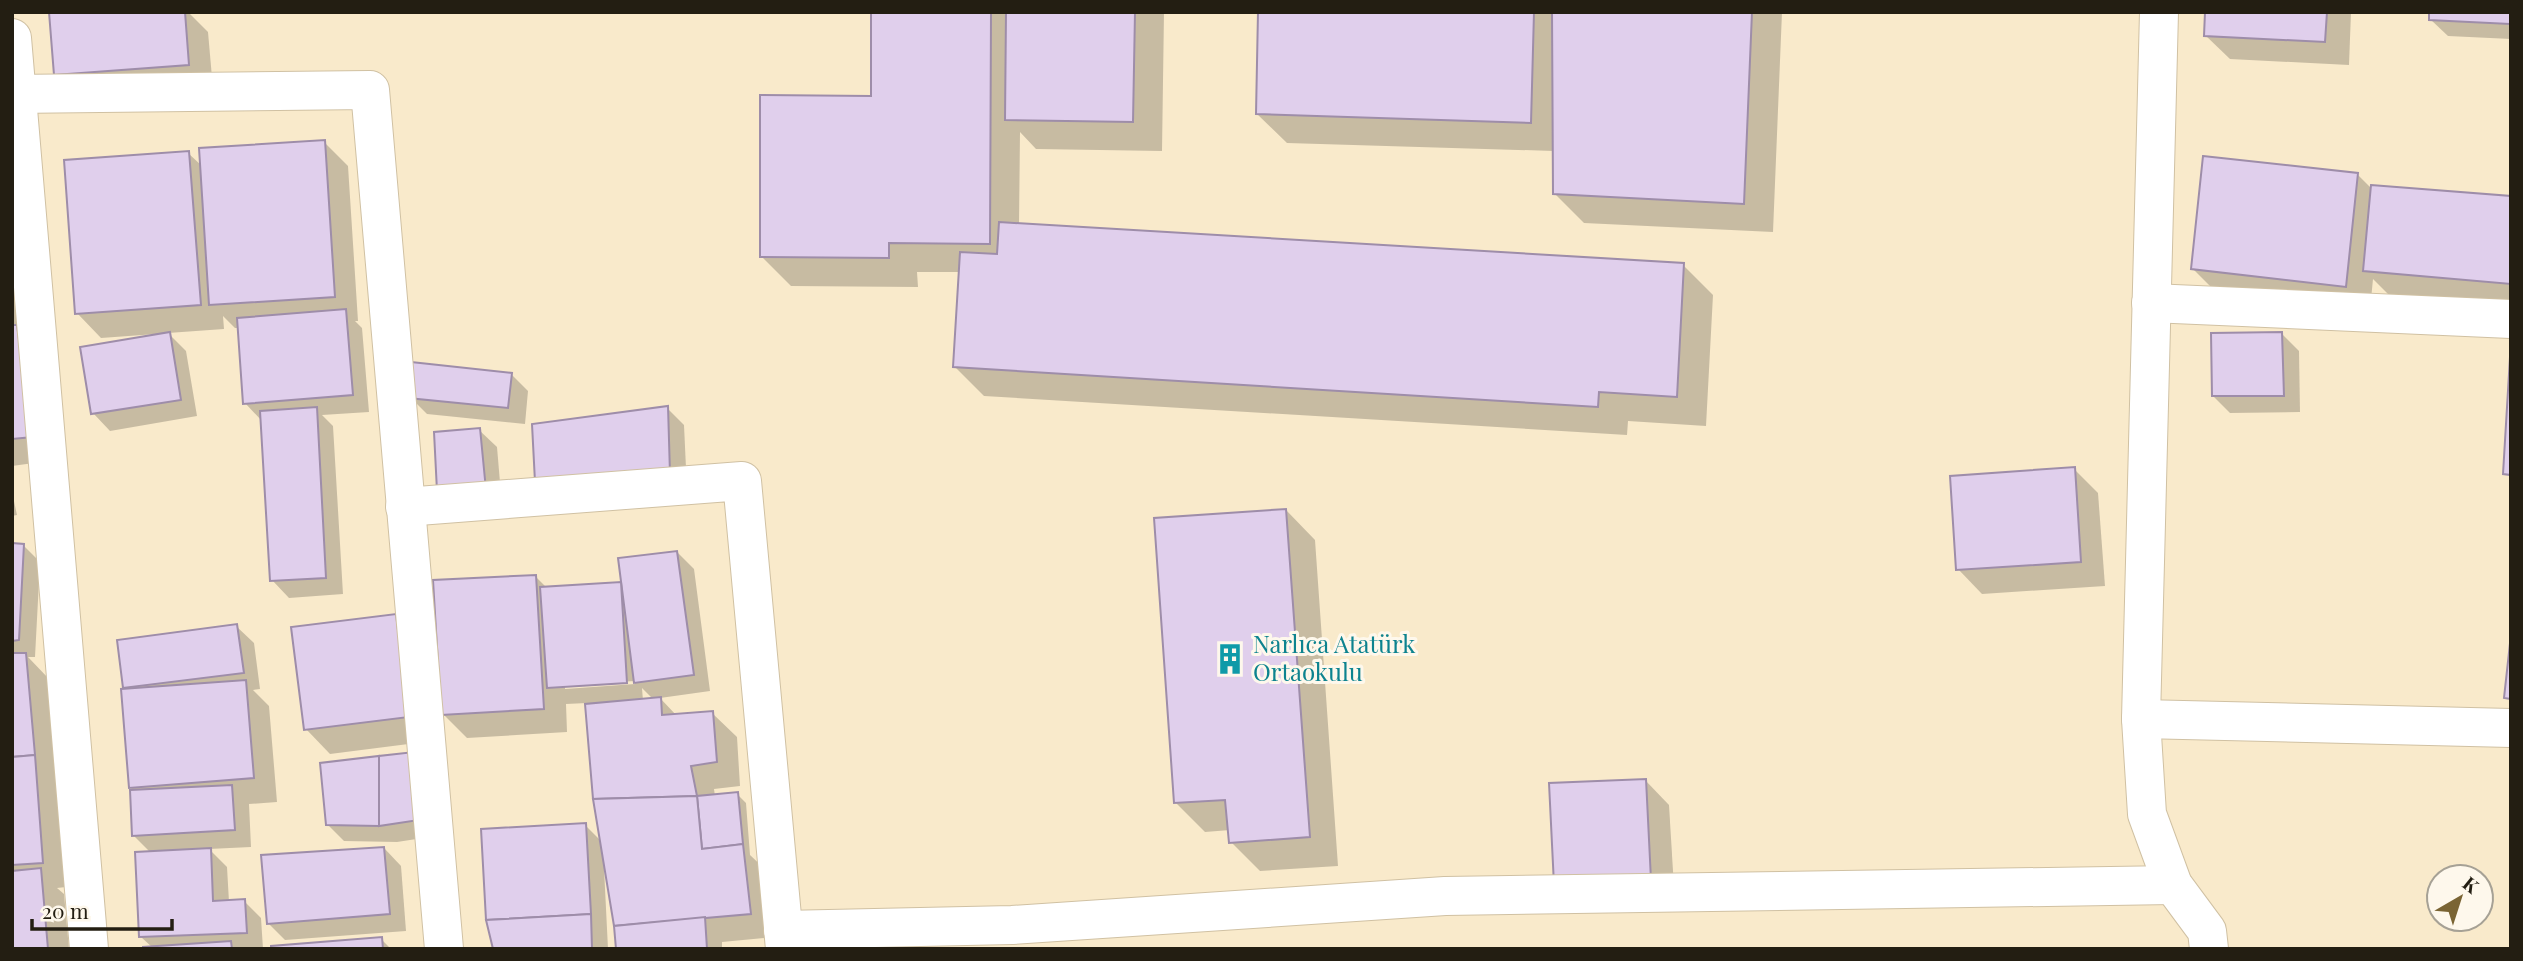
<svg xmlns="http://www.w3.org/2000/svg" width="2523" height="961" font-family="'Playfair Display',serif">
  <style>
    .shadow { fill: #0003; fill-rule: evenodd }
    .building { fill: #e0cfec; stroke: #9e8da9; stroke-width: 2 }
    .lines { fill: none; stroke-linecap: round; stroke-linejoin: round }
    .street-casing { stroke: #d0c1a3; stroke-width: 40 }
    .street { stroke: #fff; stroke-width: 38 }
    .labels { text-anchor: middle; stroke-width: 6; stroke-linejoin: round; paint-order: stroke }
    .culture-label { font-size: 24px; fill: #0d838f; stroke: #fef8ec; text-anchor: start }
  </style>
  <rect width="100%" height="100%" fill="#f9eacb"/>
  <!-- shadow -->
  <g class="shadow">
    <polygon points="51,12 188,12 208,32 213,89 56,74"/>
    <polygon points="873,12 1164,12 1162,151 1036,149 1020,132 1019,225 1683,265 1713,295 1706,426 1628,421 1627,435 984,396 955,367 960,272 917,272 918,287 791,286 761,256 873,98"/>
    <polygon points="1260,12 1550,12 1554,17 1554,12 1782,12 1773,232 1584,223 1555,194 1554,151 1287,143 1257,114"/>
    <polygon points="2207,12 2351,12 2349,65 2230,59 2205,35"/>
    <polygon points="2511,12 2511,39 2448,36 2430,19"/>
    <polygon points="324,142 348,166 358,321 355,321 362,328 369,412 322,415 333,426 343,594 289,598 272,580 262,421 245,403 239,328 235,328 223,316 224,329 168,333 186,351 197,416 110,431 93,413 156,336 156,334 101,338 77,313 188,153 202,166"/>
    <polygon points="2358,175 2372,189 2511,198 2511,305 2389,295 2373,279 2370,310 2217,293 2193,269"/>
    <polygon points="12,200 56,460 12,466"/>
    <polygon points="2282,334 2299,351 2300,412 2230,413 2213,396"/>
    <polygon points="511,374 528,391 525,424 427,414 410,397"/>
    <polygon points="667,408 684,425 687,490 554,499"/>
    <polygon points="479,430 497,447 502,506 456,507"/>
    <polygon points="2074,469 2098,493 2105,586 1982,594 1958,569"/>
    <polygon points="12,492 17,515 12,516"/>
    <polygon points="1286,510 1315,540 1338,866 1260,871 1231,842 1230,830 1205,832 1176,803"/>
    <polygon points="12,545 23,545 40,562 35,657 28,657 49,679 66,887 57,888 64,894 69,949 12,949"/>
    <path d="M677 552 694 569 710 691 660 698 677 716 712 713 737 737 740 786 714 789 715 796 737 794 746 803 750 855 766 870 775 937 722 942V949H617L616 926 606 868H604L608 949H494L585 825 602 842 595 799 587 703 566 704 567 732 467 738 443 714 535 576 547 588 623 584ZM635 681V684L565 689V685ZM642 688 654 700 643 701Z"/>
    <polygon points="236,626 254,643 260,689 253,690 269,706 277,802 249,804 251,847 209,849 227,867 229,902 244,901 261,918 263,949 145,949 153,948 141,937 151,853 134,836 135,792 130,787 128,690 125,687"/>
    <polygon points="420,640 432,741 330,754 306,729"/>
    <polygon points="413,754 436,836 397,842 344,841 327,824"/>
    <polygon points="1645,780 1669,805 1675,904 1550,785"/>
    <polygon points="384,848 401,866 406,931 285,940 268,923"/>
    <polygon points="381,939 391,949 273,949"/>
  </g>
  <!-- building -->
  <g class="building">
    <polygon points="49,12 185,12 189,65 54,75"/>
    <polygon points="871,12 991,12 990,244 889,243 889,258 760,257 760,95 871,96"/>
    <polygon points="1006,12 1135,12 1133,122 1005,120"/>
    <polygon points="1258,12 1534,12 1531,123 1256,114"/>
    <polygon points="1552,12 1752,12 1744,204 1553,194"/>
    <polygon points="2205,12 2327,12 2325,42 2204,36"/>
    <polygon points="2429,12 2511,12 2510,24 2429,20"/>
    <polygon points="325,140 335,297 209,305 199,148"/>
    <polygon points="189,151 201,305 75,314 64,160"/>
    <polygon points="2203,156 2358,173 2346,287 2191,269"/>
    <polygon points="2371,185 2511,196 2511,284 2363,271"/>
    <polygon points="999,222 1684,263 1677,397 1599,392 1598,407 953,367 960,252 997,254"/>
    <polygon points="346,309 353,395 243,404 237,318"/>
    <polygon points="12,325 17,325 33,437 12,439"/>
    <polygon points="170,332 181,400 91,414 80,347"/>
    <polygon points="2282,332 2284,396 2212,396 2211,333"/>
    <polygon points="2510,357 2511,357 2511,475 2503,474"/>
    <polygon points="411,362 512,373 508,408 408,398"/>
    <polygon points="668,406 670,474 535,482 532,424"/>
    <polygon points="317,407 326,578 270,581 260,411"/>
    <polygon points="480,428 486,490 437,491 434,432"/>
    <polygon points="2075,467 2081,562 1956,570 1950,476"/>
    <polygon points="1286,509 1310,837 1229,843 1225,800 1174,803 1154,518"/>
    <polygon points="12,543 24,544 19,640 12,641"/>
    <polygon points="677,551 694,675 634,683 618,558"/>
    <polygon points="536,575 544,709 441,715 433,580"/>
    <polygon points="621,582 627,683 547,688 540,587"/>
    <polygon points="396,614 409,717 304,730 291,627"/>
    <polygon points="237,624 244,673 123,688 117,640"/>
    <polygon points="2511,634 2511,699 2504,698"/>
    <polygon points="12,653 26,653 35,755 12,757"/>
    <polygon points="246,680 254,778 129,788 121,689"/>
    <polygon points="661,697 662,715 713,711 717,762 691,766 697,796 593,799 585,704"/>
    <polygon points="414,752 419,820 379,826 379,756"/>
    <polygon points="35,755 43,863 12,865 12,757"/>
    <polygon points="379,756 379,826 326,825 320,763"/>
    <polygon points="1646,779 1651,880 1554,885 1549,783"/>
    <polygon points="232,785 235,830 132,836 130,790"/>
    <polygon points="738,792 743,844 702,849 697,796"/>
    <polygon points="697,796 702,849 743,844 751,914 614,926 593,799"/>
    <polygon points="586,823 591,914 486,920 481,829"/>
    <polygon points="384,847 390,914 267,924 261,855"/>
    <polygon points="211,848 213,901 245,899 247,933 139,937 135,852"/>
    <polygon points="41,868 48,949 12,949 12,871"/>
    <polygon points="591,914 592,949 493,949 486,920"/>
    <polygon points="705,917 707,949 616,949 614,926"/>
    <polygon points="382,937 383,949 271,949 271,946"/>
    <polygon points="231,941 232,949 143,949 143,947"/>
  </g>
  <g class="lines">
    <defs>
      <g id="street">
        <polyline points="2159,12 2141,719 2147,814 2173,885 2207,931 2209,949"/>
        <polyline points="12,38 89,949"/>
        <polyline points="12,94 370,90 444,949"/>
        <polyline points="2151,303 2511,319"/>
        <polyline points="405,507 742,481 785,949"/>
        <polyline points="2141,719 2511,728"/>
        <polyline points="783,930 1012,925 1445,896 2173,885"/>
      </g>
    </defs>
    <!-- street casing -->
    <use href="#street" class="street-casing"/>
    <!-- street -->
    <use href="#street" class="street"/>
  </g>
  <!-- icons -->
  <defs>
    <symbol id="building-bare" viewBox="-9 -9 18 18"><path d="M-4-6H4V6H1V3H-1V6H-4ZM-2.5-4.3h1.7v1.8h-1.7ZM.8-4.3h1.7v1.8H.8ZM-2.5-1h1.7V.8h-1.7ZM.8-1h1.7V.8H.8Z" fill="#0f9aa8" stroke="#fef8ec" stroke-width="2.5" paint-order="stroke"/></symbol>
  </defs>
  <g fill-rule="evenodd">
    <use href="#building-bare" x="1208" y="637" width="44" height="44"/>
  </g>
  <g class="labels">
    <!-- culture labels -->
    <g class="culture-label">
      <text x="1253" y="653">Narlıca Atatürk<tspan x="1253" dy="28">Ortaokulu</tspan></text>
    </g>
  </g>
  <!-- border -->
  <rect width="2523" height="961" fill="none" stroke="#231e12" stroke-width="28"/>
  <!-- north arrow -->
  <g transform="translate(2460 898) rotate(39)"><circle r="33" fill="#fef8ec" stroke="#a6a195" stroke-width="2"/>
  <path d="M0-5L12 26L0 18L-12 26Z" fill="#7a6433"/>
  <text y="-10" font-size="19" font-weight="bold" text-anchor="middle" fill="#231e12">K</text>
  </g>
  <!-- scale -->
  <path d="M32 919v10h140v-10" fill="none" stroke="#231e12" stroke-width="3.5"/>
  <text x="42" y="919" font-size="21" fill="#231e12" stroke="#fef8ec" stroke-width="5" paint-order="stroke">20 m</text>
</svg>
